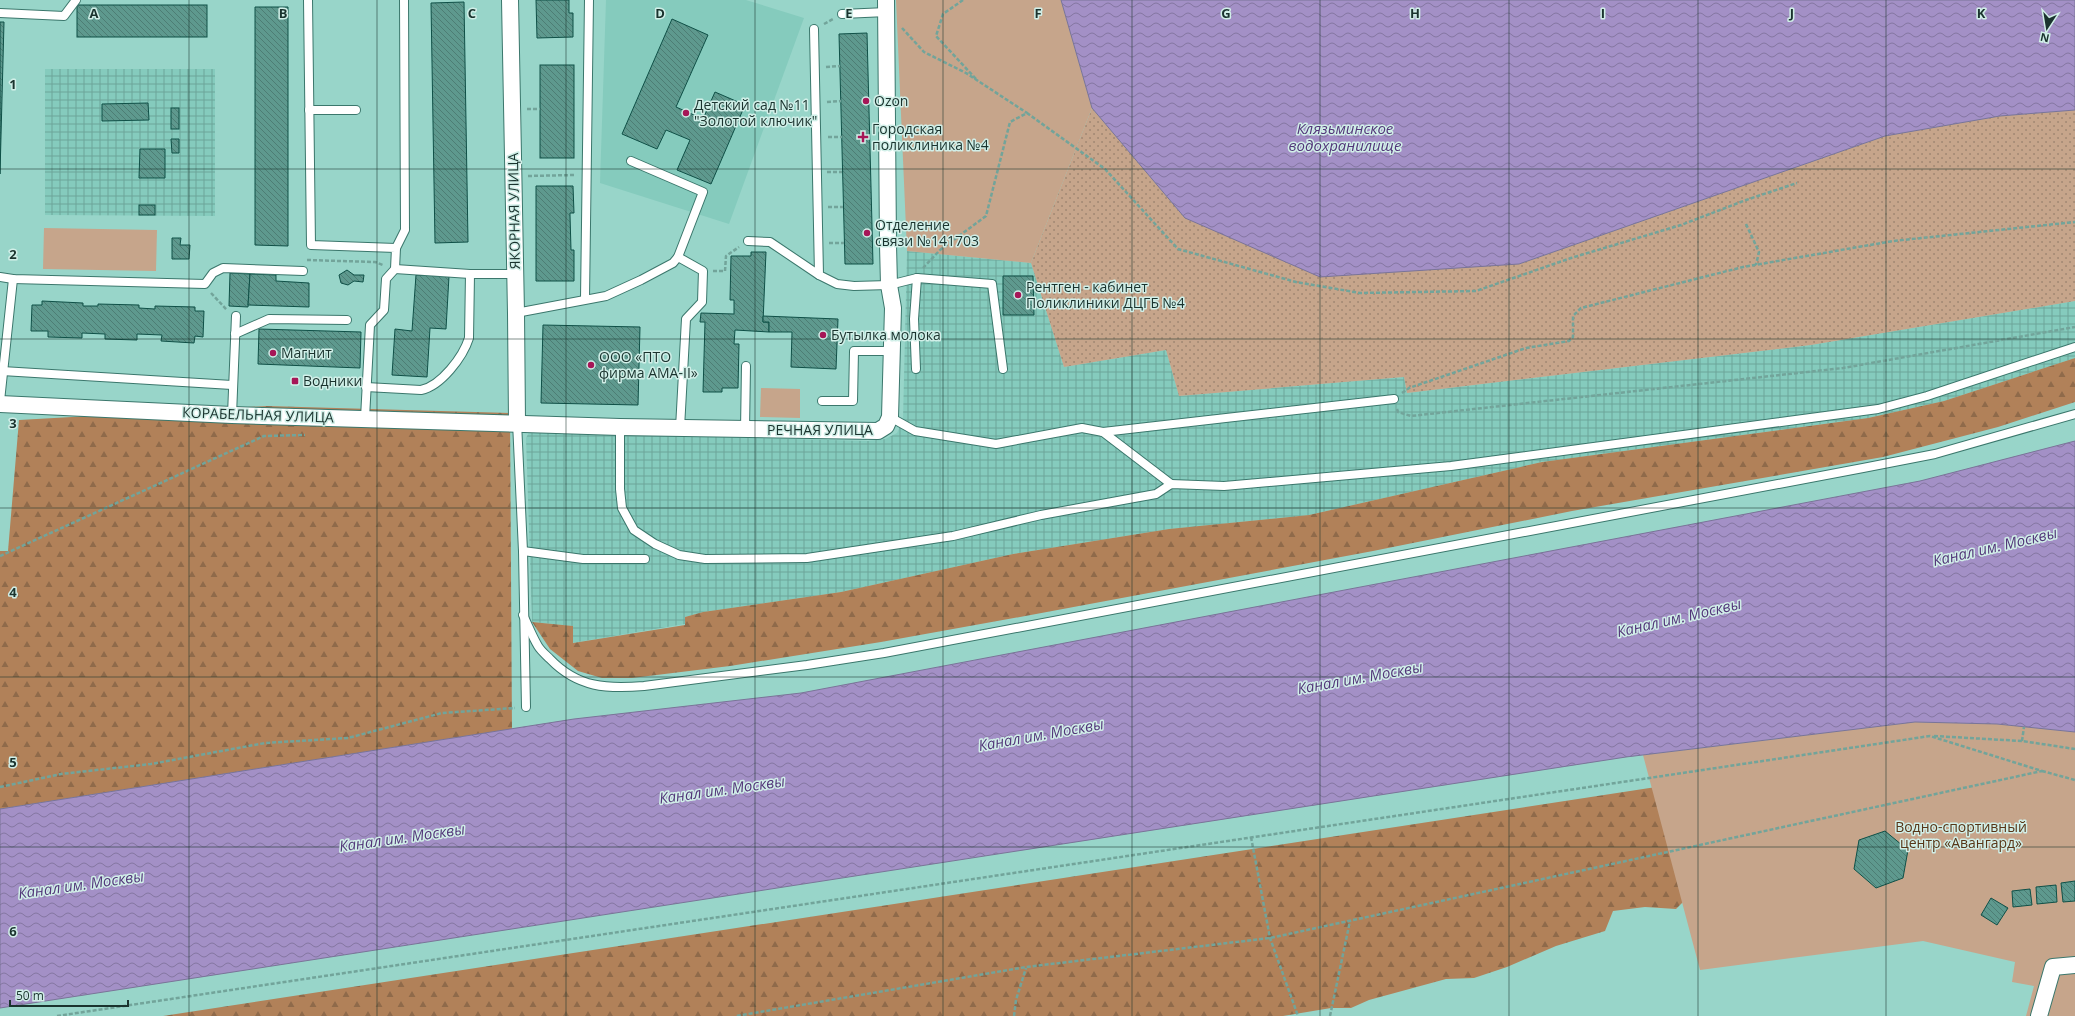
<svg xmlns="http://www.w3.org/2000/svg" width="2075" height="1016" font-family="'Open Sans',sans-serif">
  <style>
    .built { fill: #85cbbd }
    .industrial { fill: url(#industrial-grid) }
    .grass { fill: url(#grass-dots) }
    .forest { fill: url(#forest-firs) }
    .park { fill: #c6a58b }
    .water { fill: url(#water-waves); stroke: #7a7498 }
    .building { fill: url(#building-back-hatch); stroke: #0f5047 }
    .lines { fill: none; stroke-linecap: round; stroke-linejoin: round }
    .service-casing { stroke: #3b776c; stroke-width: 10 }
    .minor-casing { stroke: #3b776c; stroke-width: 18 }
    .path { stroke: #72a49a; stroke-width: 2.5; stroke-dasharray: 4 2; stroke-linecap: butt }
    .service { stroke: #fff; stroke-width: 8 }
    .minor { stroke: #fff; stroke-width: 16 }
    .grid { fill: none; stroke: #1a332e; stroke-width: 1; stroke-opacity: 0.55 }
    .poi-dot { fill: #a61657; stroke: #d1efe8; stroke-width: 1.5 }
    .labels { text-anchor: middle; stroke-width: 3; stroke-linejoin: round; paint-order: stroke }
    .poi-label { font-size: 14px; fill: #1a332e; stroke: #d1efe8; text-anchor: start }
    .street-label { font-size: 14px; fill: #1a332e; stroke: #d1efe8 }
    .park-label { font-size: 14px; fill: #573516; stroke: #d1efe8 }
    .water-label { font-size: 15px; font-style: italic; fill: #523679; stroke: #d1efe8 }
    .grid-label { font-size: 13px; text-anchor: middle; font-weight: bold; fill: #1a332e; stroke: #d1efe8; stroke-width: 3; stroke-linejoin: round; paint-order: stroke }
  </style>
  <defs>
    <pattern id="industrial-grid" width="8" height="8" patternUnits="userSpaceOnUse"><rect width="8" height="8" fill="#85cbbd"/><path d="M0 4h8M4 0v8" fill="none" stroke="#6ca59a"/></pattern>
    <pattern id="grass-dots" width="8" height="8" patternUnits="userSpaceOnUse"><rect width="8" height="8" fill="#c6a58b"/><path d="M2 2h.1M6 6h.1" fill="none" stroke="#a08772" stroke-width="1.8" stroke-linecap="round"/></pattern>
    <pattern id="forest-firs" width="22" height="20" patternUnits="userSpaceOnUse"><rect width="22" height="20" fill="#b18159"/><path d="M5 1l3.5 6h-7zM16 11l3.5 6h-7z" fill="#8f6a4a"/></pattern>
    <pattern id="water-waves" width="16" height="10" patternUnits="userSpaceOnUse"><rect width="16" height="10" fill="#a390c6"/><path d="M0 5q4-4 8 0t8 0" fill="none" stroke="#8476a1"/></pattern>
    <pattern id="building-back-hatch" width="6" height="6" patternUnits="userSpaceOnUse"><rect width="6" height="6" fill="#5e998e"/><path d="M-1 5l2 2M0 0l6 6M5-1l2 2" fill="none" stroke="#4d7d74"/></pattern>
  </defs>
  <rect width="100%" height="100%" fill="#98d5c9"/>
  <!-- built -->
  <polygon class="built" points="606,0 746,0 804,18 729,224 600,183"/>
  <!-- industrial -->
  <g class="industrial">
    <polygon points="45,69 215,69 215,216 45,215"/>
    <polygon points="907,251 1031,263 1064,367 1166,350 1179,396 1404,377 1407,393 1811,345 2075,301 2075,358 1944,401 1868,418 1542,462 1309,515 1169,529 1013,554 841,592 703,612 685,617 685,624 572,643 573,626 532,622 526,438 529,432 868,441 885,439 897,433 903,420"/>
  </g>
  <!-- grass -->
  <polygon class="grass" points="1092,108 1185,218 1519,264 1885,136 2000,116 2075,110 2075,301 1811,345 1407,393 1404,377 1179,396 1166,350 1064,367 1031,263"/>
  <!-- forest -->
  <g class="forest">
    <polygon points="2075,358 2075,402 1998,427 1883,457 1572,511 1373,551 1020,617 881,642 730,666 632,678 602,678 578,671 550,649 532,622 573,626 573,643 685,625 685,617 703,612 841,592 1013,554 1169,529 1309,515 1542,462 1868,418 1944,401"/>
    <polygon points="267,406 510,413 512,729 0,809 0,551 8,551 19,420"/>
    <polygon points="1878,753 1697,888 1676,909 1645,907 1613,911 1605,931 1556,946 1507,967 1474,978 1446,979 1369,1000 1351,1008 1331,1008 1283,1016 163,1016"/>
  </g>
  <!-- park -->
  <g class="park">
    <polygon points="896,0 1061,0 1092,108 1031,263 907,251"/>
    <polygon points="44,228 157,230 156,271 43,269"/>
    <polygon points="761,388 800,389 800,418 760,417"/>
    <polygon points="1915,722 1997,724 2075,732 2075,1016 2026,1016 2034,986 2012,982 2015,962 1923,941 1700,970 1643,755"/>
  </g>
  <!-- water -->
  <g class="water">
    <polygon points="1061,0 2075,0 2075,110 2000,116 1885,136 1519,264 1320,277 1185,218 1092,108"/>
    <polygon points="2075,441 2075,732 1997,724 1915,722 1626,757 0,1008 0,809 574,719 801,693 1920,481"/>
  </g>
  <!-- building -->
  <g class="building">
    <polygon points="536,0 569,0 569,13 573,13 573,37 537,38"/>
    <polygon points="464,2 468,242 435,243 431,3"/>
    <rect x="77" y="5" width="130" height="32"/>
    <polygon points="255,7 288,7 288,246 255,245"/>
    <polygon points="672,19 708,35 676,107 703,119 715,92 745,105 711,184 677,170 690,140 666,130 657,149 622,134"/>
    <polygon points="0,22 4,22 0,174"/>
    <polygon points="867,33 873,264 845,264 839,34"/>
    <rect x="540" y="65" width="34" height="93"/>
    <polygon points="148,103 149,120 102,121 102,104"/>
    <rect x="171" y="108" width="8" height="21"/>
    <polygon points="171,139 179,139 179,153 172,153"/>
    <polygon points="140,149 165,149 165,178 139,178"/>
    <polygon points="536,186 573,186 574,213 570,213 570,215 571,250 574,250 574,281 536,281"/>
    <rect x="139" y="205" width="16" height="10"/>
    <polygon points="172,238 181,238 180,245 190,245 189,259 172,259"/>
    <polygon points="751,252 766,252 763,322 769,322 769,332 735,330 734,344 739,344 738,388 722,388 722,392 703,392 705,322 700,322 701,313 734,314 734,300 730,300 731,256 751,256"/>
    <polygon points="347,270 354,275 364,275 363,282 354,281 348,285 341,283 339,275"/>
    <polygon points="230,273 250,274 248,307 229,306"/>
    <polygon points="250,274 276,275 276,281 309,283 309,307 248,305"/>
    <polygon points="416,275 449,276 446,329 430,328 427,377 392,375 395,329 412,331"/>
    <polygon points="1003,276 1033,276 1034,315 1003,315"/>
    <polygon points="42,301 83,303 83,306 98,306 98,304 139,305 139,308 155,309 155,306 195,307 195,311 204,311 203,337 195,336 194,343 161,341 162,335 137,334 137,340 105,339 105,334 82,333 82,338 48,337 48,331 31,331 32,305 42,305"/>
    <polygon points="763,316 838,319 836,369 791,367 792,332 769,332 769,322 763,322"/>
    <polygon points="543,325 640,327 638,405 541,403"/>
    <polygon points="259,329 361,332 360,368 258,364"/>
    <polygon points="1885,831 1908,850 1903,878 1876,888 1854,869 1859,840"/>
    <polygon points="2075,881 2075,901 2063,902 2061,883"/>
    <polygon points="2056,885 2057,902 2037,904 2036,887"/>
    <polygon points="2030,889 2032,905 2013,907 2012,891"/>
    <polygon points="1991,898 2008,908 1997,925 1981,915"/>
  </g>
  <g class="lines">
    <defs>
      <g id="service">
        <polyline points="308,0 311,245 396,248 395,269 386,279 384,310 370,325 365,418"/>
        <polyline points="0,13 64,16 76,0"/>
        <polyline points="842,14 887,12"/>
        <polyline points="814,29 819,275 837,284 854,286 889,285 917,278 992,284 1003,369"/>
        <polyline points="309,110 356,110"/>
        <polyline points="748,241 770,242 819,275"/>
        <polyline points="396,248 405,230 404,0"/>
        <polyline points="678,257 703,271 702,302 686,319 680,428"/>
        <polyline points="395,269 470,274"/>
        <polyline points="0,277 13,279 205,284 213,273 223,268 303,271"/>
        <polyline points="585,299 589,0"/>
        <polyline points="516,313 606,296 641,280 673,263 678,257 703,192 631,161"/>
        <polyline points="235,334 269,319 347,320"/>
        <polyline points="916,369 914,319 917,278"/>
        <polyline points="2,371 232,385"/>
        <path d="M366 387 421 390C441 386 463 357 469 338L470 274H516"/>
        <polyline points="0,401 13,279"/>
        <polyline points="822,401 853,401 854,351 892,351"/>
        <polyline points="232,415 236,316"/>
        <polyline points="890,417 915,431 996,444 1082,428 1103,432 1171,484"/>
        <polyline points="517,422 523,551 526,707"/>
        <polyline points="620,427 620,489 622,508 634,530 655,544 679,555 705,559 807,558 953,536 1041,515 1156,494 1171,484 1224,486 1451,466 1878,409 1927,396 2075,347"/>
        <polyline points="745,430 746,366"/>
        <polyline points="1103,432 1394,399"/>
        <polyline points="523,551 583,559 645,559"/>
        <path d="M523 615C528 625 532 636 538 646 541 651 546 655 550 659 578 688 607 689 644 686L807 665 884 653 1863 468 1935 454 2075 414"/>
      </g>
      <g id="minor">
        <polyline points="510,0 516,313 517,422"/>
        <polyline points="0,404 232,415 620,427 878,431 886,426 890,417 893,308 889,285 888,245 886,0"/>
        <polyline points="2039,1016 2053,967 2075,965"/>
      </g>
    </defs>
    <!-- service casing -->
    <use href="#service" class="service-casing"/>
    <!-- minor casing -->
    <use href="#minor" class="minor-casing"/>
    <!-- path -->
    <g class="path">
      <polyline points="963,0 943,14 936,36 976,79"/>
      <polyline points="824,24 833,19"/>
      <polyline points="902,28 924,52 966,73 1027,113"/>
      <polyline points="826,67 840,66"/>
      <polyline points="827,102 841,101"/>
      <polyline points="527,109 540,109"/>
      <polyline points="828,137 842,137"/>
      <polyline points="827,172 842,172"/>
      <polyline points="528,176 575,175"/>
      <polyline points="828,207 843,207"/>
      <polyline points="1746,224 1759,252 1756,265"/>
      <polyline points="829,243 844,243"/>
      <polyline points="307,260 375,262 383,265"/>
      <polyline points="923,268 940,250 986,216 1010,122 1027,113 1105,169 1178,249 1296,282 1360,293 1476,291 1571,258 1681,225 1746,200 1797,183"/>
      <polyline points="713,271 725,271 726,256 739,247"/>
      <polyline points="211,293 227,310"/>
      <polyline points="1402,393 1409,388 1526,348 1569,341 1573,337 1573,316 1581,308 1743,267 1893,241 2075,222"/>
      <polyline points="1397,409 1398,412 1411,416 1843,368 2075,327"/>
      <polyline points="0,556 264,436 305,435"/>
      <polyline points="1934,736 2022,741 2075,749"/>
      <polyline points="2022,741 2024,727"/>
      <polyline points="2042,771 2075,780"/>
      <polyline points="0,787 61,774 151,764 265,743 348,738 442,713 515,708"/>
      <polyline points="1251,837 1270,938 1298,1016"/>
      <polyline points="57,1016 1930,736 2042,771 1270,938 1026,967 736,1016"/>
      <polyline points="1014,1016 1016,1000 1026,968"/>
      <polyline points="1330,1016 1350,921"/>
    </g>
    <!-- service -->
    <use href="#service" class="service"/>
    <!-- minor -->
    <use href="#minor" class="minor"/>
  </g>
  <!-- grid -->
  <path class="grid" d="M189 0V1016M377 0V1016M566 0V1016M755 0V1016M943 0V1016M1132 0V1016M1320 0V1016M1509 0V1016M1698 0V1016M1886 0V1016M0 169H2075M0 339H2075M0 508H2075M0 677H2075M0 847H2075"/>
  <!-- markers -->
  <g class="poi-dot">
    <circle cx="866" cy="101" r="4"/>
    <circle cx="686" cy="113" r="4"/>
    <path d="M861 131h4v4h4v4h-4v4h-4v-4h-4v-4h4z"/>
    <circle cx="867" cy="233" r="4"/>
    <circle cx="1018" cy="295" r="4"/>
    <circle cx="823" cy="335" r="4"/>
    <circle cx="273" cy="353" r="4"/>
    <circle cx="591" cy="365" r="4"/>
    <rect x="291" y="377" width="8" height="8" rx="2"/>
  </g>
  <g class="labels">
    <!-- poi labels -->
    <g class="poi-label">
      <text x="874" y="106">Ozon</text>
      <text x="694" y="110">Детский сад №11<tspan x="694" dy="16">"Золотой ключик"</tspan></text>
      <text x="872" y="134">Городская<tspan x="872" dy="16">поликлиника №4</tspan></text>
      <text x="875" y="230">Отделение<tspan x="875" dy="16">связи №141703</tspan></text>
      <text x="1026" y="292">Рентген - кабинет<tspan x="1026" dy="16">Поликлиники ДЦГБ №4</tspan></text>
      <text x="831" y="340">Бутылка молока</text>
      <text x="281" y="358">Магнит</text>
      <text x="599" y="362">ООО «ПТО<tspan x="599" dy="16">фирма АМА-II»</tspan></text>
      <text x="303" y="386">Водники</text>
    </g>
    <!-- street labels -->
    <g class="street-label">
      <text transform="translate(514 211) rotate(-91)" y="5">ЯКОРНАЯ УЛИЦА</text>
      <text transform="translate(258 415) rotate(2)" y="5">КОРАБЕЛЬНАЯ УЛИЦА</text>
      <text x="820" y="435">РЕЧНАЯ УЛИЦА</text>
    </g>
    <!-- park labels -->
    <g class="park-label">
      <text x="1961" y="832">Водно-спортивный<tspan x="1961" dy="16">центр «Авангард»</tspan></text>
    </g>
    <!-- water labels -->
    <g class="water-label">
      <text x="1345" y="134">Клязьминское<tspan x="1345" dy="17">водохранилище</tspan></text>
      <text transform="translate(1995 547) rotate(-13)" y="5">Канал им. Москвы</text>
      <text transform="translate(1679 618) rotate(-13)" y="5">Канал им. Москвы</text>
      <text transform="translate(1360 678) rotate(-10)" y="5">Канал им. Москвы</text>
      <text transform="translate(1041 735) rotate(-10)" y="5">Канал им. Москвы</text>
      <text transform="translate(722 790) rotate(-8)" y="5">Канал им. Москвы</text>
      <text transform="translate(402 838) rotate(-8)" y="5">Канал им. Москвы</text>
      <text transform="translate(81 885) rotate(-8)" y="5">Канал им. Москвы</text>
    </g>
  </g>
  <g class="grid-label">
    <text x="94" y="18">A</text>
    <text x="283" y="18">B</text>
    <text x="472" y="18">C</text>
    <text x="660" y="18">D</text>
    <text x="849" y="18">E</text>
    <text x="1038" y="18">F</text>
    <text x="1226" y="18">G</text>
    <text x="1415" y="18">H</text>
    <text x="1603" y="18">I</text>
    <text x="1792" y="18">J</text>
    <text x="1981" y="18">K</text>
    <text x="13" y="89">1</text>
    <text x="13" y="259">2</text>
    <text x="13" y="428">3</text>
    <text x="13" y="597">4</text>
    <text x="13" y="767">5</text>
    <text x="13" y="936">6</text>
  </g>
  <!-- north arrow -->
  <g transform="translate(2047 28) rotate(192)" stroke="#d1efe8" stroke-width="3" paint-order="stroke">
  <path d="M0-3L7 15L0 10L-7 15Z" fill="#1a332e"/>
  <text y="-6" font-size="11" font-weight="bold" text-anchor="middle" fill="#1a332e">N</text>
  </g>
  <!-- scale -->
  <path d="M10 1000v6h118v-6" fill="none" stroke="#1a332e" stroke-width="2"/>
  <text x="16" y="1000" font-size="12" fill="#1a332e" stroke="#d1efe8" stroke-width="3" paint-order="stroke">50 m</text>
</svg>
